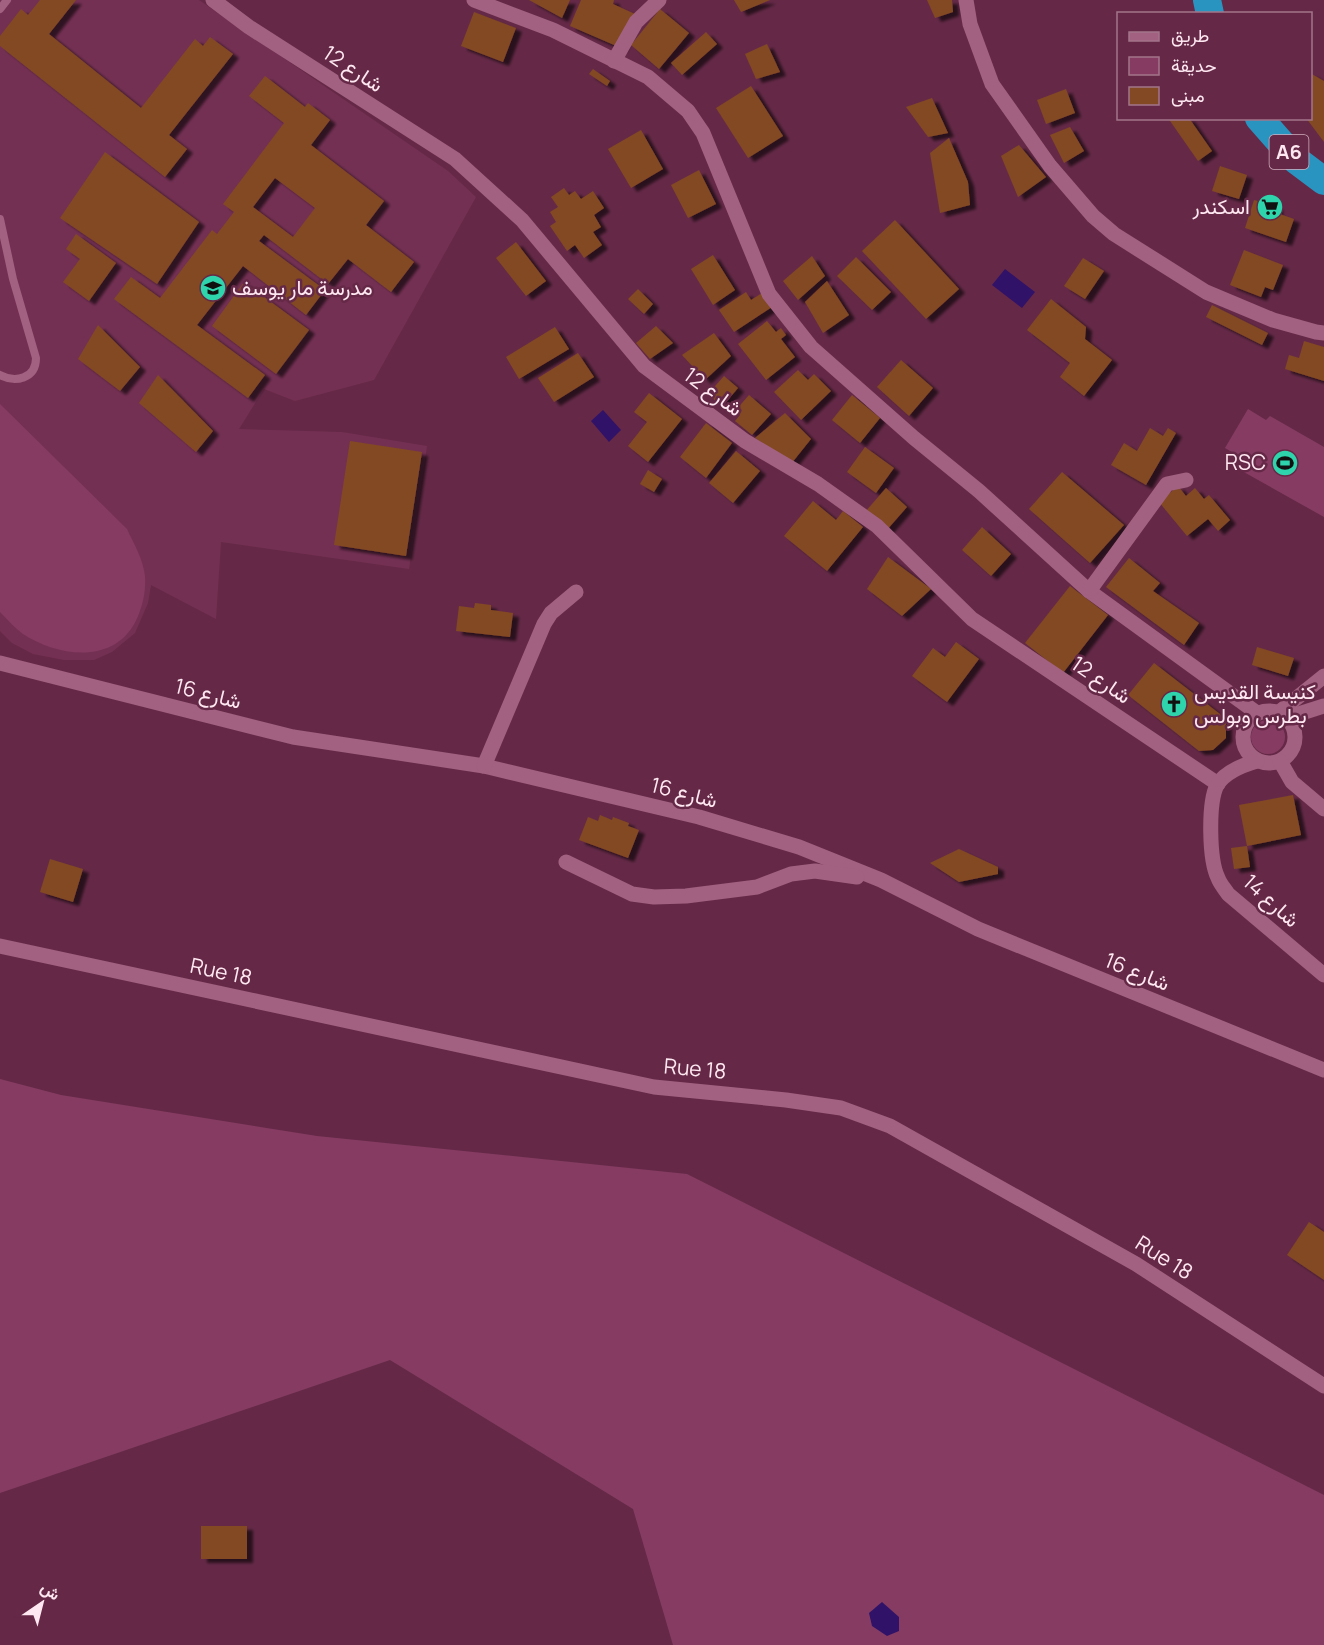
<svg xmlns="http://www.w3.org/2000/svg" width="1324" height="1645" font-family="Manrope,Vazirmatn,sans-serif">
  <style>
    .built { fill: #743053 }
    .green { fill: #863c62 }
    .water { fill: #301268 }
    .building { fill: #824924; fill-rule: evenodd; filter: url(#shadow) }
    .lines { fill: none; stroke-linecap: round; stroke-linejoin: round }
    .lane { stroke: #a26180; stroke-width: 8 }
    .street { stroke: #a26180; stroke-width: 15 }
    .highway { stroke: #2a94c1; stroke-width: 28 }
    .labels { text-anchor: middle; stroke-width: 5; stroke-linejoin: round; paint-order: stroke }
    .shield { fill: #652947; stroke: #d1afbe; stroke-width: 1.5 }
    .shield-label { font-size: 20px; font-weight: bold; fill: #ffe8f1 }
    .street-label { font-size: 21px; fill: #ffe8f1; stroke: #652947 }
    .poi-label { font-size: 21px; fill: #ffe8f1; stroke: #652947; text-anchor: end }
  </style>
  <defs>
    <filter id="shadow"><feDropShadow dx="6" dy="4" stdDeviation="1.5" flood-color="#0009"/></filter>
  </defs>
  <rect width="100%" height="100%" fill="#652947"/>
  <!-- built -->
  <polygon class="built" points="0,0 199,0 448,171 476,197 374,380 295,401 264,389 239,429 342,432 427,446 409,569 221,542 216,619 151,585 148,603 135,633 112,652 94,660 64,660 33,654 12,643 0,631"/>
  <!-- green -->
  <g class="green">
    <path d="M0 404 127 529C134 544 143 559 145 576 146 590 143 604 138 616 118 665 60 658 23 634 15 628 7 619 0 612Z"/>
    <polygon points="1248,409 1266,420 1270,416 1324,447 1324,517 1242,471 1247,461 1225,448"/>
    <circle cx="1268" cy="737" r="17"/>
    <polygon points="0,1079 61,1095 317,1136 687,1174 1324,1495 1324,1645 673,1645 633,1509 390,1360 0,1493"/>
  </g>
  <!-- water -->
  <g class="water">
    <polygon points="1005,269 1035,292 1022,308 992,285"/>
    <polygon points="603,410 621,430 609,442 591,421"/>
    <polygon points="882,1602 899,1617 899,1631 887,1636 872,1626 869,1613"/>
  </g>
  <!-- building -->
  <g class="building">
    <polygon points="40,0 76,0 49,34 141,108 195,39 203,46 210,37 233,54 169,135 187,149 165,177 0,46 0,36 21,9 28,15"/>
    <polygon points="529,0 570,0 562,18"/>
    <polygon points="581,0 614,0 613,4 635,14 621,48 570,26"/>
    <polygon points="734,0 770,0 741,12"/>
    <polygon points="927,0 952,0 953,12 935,18"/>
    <polygon points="660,9 689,33 659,69 631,45"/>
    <polygon points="474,12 516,28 503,62 461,46"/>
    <polygon points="706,32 717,44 682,75 671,63"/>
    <polygon points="767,44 780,72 756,79 745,54"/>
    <polygon points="593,69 610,81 607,86 589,74"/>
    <polygon points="1310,73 1324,81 1324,142 1306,118 1310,118"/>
    <path d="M265 76 305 107 308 103 330 120 311 145 384 201 366 225 414 262 391 292 348 259 328 284 264 235 259 241 325 290 306 315 243 266 197 325 265 375 248 398 114 299 131 277 160 298 212 230 217 234 234 212 223 204 284 123 249 96ZM275 178 315 208 293 237 253 207Z"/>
    <polygon points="751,86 783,136 748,158 716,108"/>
    <polygon points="1066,89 1075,113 1046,124 1037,100"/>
    <polygon points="932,98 948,133 928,137 906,107"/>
    <polygon points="1168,118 1189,118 1212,151 1198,161"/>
    <polygon points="1070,127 1084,151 1064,163 1050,135"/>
    <polygon points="641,130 663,169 631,188 608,149"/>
    <polygon points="949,138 968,182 970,205 940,213 930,153"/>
    <polygon points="1019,145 1046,177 1018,197 1001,156"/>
    <polygon points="105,152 199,222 157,284 60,218"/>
    <polygon points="1220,166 1247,175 1239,199 1212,191"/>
    <polygon points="699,170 716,204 688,218 671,185"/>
    <polygon points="564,188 569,195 575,191 581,199 593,191 604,208 594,215 601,227 593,232 602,245 584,258 575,245 567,251 550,226 556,222 550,212 558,207 551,197"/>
    <polygon points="1254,200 1277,206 1277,213 1294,219 1286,242 1245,228"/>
    <polygon points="895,220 959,289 926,319 862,251"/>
    <polygon points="76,234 116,263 89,301 63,282 80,259 66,249"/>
    <polygon points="516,242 546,281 526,296 496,258"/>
    <polygon points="1244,250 1283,265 1273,290 1265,287 1261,297 1230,285"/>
    <polygon points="713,255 735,290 713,305 691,269"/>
    <polygon points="812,256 825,276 798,300 783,281"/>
    <polygon points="856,257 891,292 872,310 837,276"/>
    <polygon points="1083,258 1104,271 1085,299 1064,286"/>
    <polygon points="827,281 849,315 823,333 805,302"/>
    <polygon points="244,282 309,330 276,374 212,326"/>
    <polygon points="638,289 653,304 644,314 628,299"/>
    <polygon points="746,292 751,300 762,293 772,307 734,332 719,310"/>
    <polygon points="1051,299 1086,327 1085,339 1112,360 1084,396 1060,377 1070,363 1027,330"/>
    <polygon points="1212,305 1268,333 1262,345 1206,317"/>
    <polygon points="767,321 776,332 781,328 786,335 781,339 795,357 766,380 738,344"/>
    <polygon points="98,325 140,367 120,391 78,359"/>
    <polygon points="656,326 673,343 650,359 636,343"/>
    <polygon points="555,327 569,349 519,379 506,357"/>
    <polygon points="714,333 731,356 705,380 682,355"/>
    <polygon points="1304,341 1324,347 1324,381 1285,369 1289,355 1299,358"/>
    <polygon points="578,353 594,377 554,402 538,378"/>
    <polygon points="901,360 933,388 909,416 877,387"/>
    <polygon points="798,370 808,380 814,374 831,391 801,420 774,392"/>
    <polygon points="158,375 213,431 196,452 139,403"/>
    <polygon points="724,376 738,388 722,407 708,394"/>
    <polygon points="649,393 682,419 648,462 628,446 647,422 634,412"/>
    <polygon points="749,395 771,414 752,435 735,421 740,415 735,411"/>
    <polygon points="852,395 880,418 860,443 832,420"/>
    <polygon points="785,413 811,439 791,464 755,438"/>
    <polygon points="706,423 732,443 706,478 680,457"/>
    <polygon points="1150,428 1163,436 1168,428 1176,433 1146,485 1111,465 1124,443 1137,451"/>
    <polygon points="350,441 422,452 406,556 334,545"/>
    <polygon points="865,447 894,468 876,493 847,472"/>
    <polygon points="736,451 760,471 733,503 709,483"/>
    <polygon points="648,470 662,479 654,492 640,484"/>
    <polygon points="1062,472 1124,525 1090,563 1029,509"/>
    <polygon points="1178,486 1186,496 1195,488 1204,499 1209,495 1230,520 1218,531 1208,519 1187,536 1159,502"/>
    <polygon points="886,488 907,507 886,531 865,512"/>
    <polygon points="813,501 836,520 843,511 863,527 827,571 784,536"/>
    <polygon points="982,527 1011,554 991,576 962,550"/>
    <polygon points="888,557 931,589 902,616 867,589"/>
    <polygon points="1129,558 1160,583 1153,591 1199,623 1184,645 1106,587"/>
    <polygon points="1070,586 1108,615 1063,673 1025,643"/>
    <polygon points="475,603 491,605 491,610 513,613 510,637 456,631 459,606 474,608"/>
    <polygon points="956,642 979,659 947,702 912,676 933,648 945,657"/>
    <polygon points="1257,647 1294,658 1288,676 1252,665"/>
    <polygon points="1154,663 1220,714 1226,723 1226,738 1213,750 1199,751 1128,695"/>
    <polygon points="1293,795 1301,835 1247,846 1239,805"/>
    <polygon points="600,815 612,820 613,817 629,823 628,826 639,830 628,858 579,840 588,817 598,821"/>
    <polygon points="1247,846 1250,867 1234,869 1231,848"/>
    <polygon points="959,849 998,867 998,874 959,882 930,863"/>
    <polygon points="50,859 83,869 73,902 40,892"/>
    <polygon points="1309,1222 1324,1232 1324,1280 1287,1255"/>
    <rect x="201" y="1526" width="46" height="33"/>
  </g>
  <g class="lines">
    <!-- lane -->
    <g class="lane">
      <polyline points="0,9 7,0"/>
      <path d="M0 219 13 279 36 358C36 379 15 383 0 375"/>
    </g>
    <!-- street -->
    <g class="street">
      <polyline points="213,0 249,27 455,159 522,220 644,366 745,441 818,484 877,526 972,619 1218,784"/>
      <polyline points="474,0 553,30 648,77 688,111 703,133 769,294 811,347 914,438 979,491 1089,591 1257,713"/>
      <polyline points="966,0 970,24 992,84 1050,166 1093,216 1114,234 1206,292 1273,320 1316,332 1324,333"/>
      <polyline points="614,61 636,22 659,0"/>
      <polyline points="1089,591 1167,484 1186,480"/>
      <polyline points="0,663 293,737 484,766 699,817 799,847 881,880 978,929 1324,1070"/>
      <circle cx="1269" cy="737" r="26"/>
      <polyline points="1278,713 1324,676"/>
      <polyline points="1286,718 1324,706"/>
      <path d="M1257 761C1243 765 1225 772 1217 785 1208 803 1209 860 1218 878 1220 884 1225 889 1228 894L1324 975"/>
      <polyline points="1280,761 1292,782 1324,809"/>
      <polyline points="484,766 544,624 551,613 576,592"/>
      <polyline points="566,862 632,894 654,897 686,896 757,887 791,874 815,871 857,877"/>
      <polyline points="0,946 654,1087 786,1100 841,1108 890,1126 1136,1264 1324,1386"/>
    </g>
    <!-- highway -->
    <g class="highway">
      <polyline points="1207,0 1210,14"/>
      <polyline points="1259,118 1296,160 1324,181"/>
    </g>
  </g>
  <!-- icons -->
  <defs>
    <symbol id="supermarket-disc" viewBox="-11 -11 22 22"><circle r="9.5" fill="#2ed4ab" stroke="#652947"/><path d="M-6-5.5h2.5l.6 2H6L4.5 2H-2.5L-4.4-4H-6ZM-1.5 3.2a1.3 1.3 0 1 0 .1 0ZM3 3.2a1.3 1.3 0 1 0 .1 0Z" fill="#111"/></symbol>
    <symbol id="school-disc" viewBox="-11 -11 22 22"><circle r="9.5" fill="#2ed4ab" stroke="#652947"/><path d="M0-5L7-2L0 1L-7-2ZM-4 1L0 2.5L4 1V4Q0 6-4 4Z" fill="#111"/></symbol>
    <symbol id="stadium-disc" viewBox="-11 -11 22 22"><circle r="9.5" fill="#2ed4ab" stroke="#652947"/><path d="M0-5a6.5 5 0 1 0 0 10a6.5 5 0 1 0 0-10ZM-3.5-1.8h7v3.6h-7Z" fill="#111"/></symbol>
    <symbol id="church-disc" viewBox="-11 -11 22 22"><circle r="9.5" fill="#2ed4ab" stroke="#652947"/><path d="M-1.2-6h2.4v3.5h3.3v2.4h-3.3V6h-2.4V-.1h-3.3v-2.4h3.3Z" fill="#111"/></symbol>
  </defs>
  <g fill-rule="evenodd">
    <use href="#supermarket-disc" x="1255" y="192" width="30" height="30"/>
    <use href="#school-disc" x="198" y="273" width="30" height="30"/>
    <use href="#stadium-disc" x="1270" y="448" width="30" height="30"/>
    <use href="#church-disc" x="1159" y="689" width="30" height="30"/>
  </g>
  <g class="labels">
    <!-- shield labels -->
    <rect class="shield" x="1269.5" y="135" width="39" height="34" rx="4.5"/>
    <g class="shield-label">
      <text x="1289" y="159">A6</text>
    </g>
    <!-- street labels -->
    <g class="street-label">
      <text transform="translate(353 69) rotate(33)" y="7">شارع 12</text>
      <text transform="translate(713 392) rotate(36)" y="7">شارع 12</text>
      <text transform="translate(1101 680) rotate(34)" y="7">شارع 12</text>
      <text transform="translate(208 694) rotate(14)" y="7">شارع 16</text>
      <text transform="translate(684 793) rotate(14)" y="7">شارع 16</text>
      <text transform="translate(1271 901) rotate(42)" y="7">شارع 14</text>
      <text transform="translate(221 972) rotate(12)" y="7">Rue 18</text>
      <text transform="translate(1137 972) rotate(22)" y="7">شارع 16</text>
      <text transform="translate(695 1069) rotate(5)" y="7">Rue 18</text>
      <text transform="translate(1164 1258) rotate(32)" y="7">Rue 18</text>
    </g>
    <!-- poi labels -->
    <g class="poi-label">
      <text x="1250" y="214">اسكندر</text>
      <text x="232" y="295" text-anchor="start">مدرسة مار يوسف</text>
      <text x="1266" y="470">RSC</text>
      <text x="1194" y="699" text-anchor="start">كنيسة القديس<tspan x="1194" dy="24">بطرس وبولس</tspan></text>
    </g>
  </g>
  <!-- legend -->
  <rect x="1117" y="12" width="195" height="108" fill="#652947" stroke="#a3758b" stroke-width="1.5"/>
  <rect x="1129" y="32" width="30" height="9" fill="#a26180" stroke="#a3758b" stroke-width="1.5"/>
  <text x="1171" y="42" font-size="18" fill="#ffe8f1">طريق</text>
  <rect x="1129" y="57" width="30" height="18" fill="#863c62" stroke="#a3758b" stroke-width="1.5"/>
  <text x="1171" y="72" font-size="18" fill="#ffe8f1">حديقة</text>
  <rect x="1129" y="87" width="30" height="18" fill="#824924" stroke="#a3758b" stroke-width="1.5"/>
  <text x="1171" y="102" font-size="18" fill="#ffe8f1">مبنى</text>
  <!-- north arrow -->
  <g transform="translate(42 1603) rotate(35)" stroke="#652947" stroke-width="4.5" paint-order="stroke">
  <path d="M0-4.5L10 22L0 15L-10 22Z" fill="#ffe8f1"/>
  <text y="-9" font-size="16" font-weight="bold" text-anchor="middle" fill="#ffe8f1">ش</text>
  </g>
</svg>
